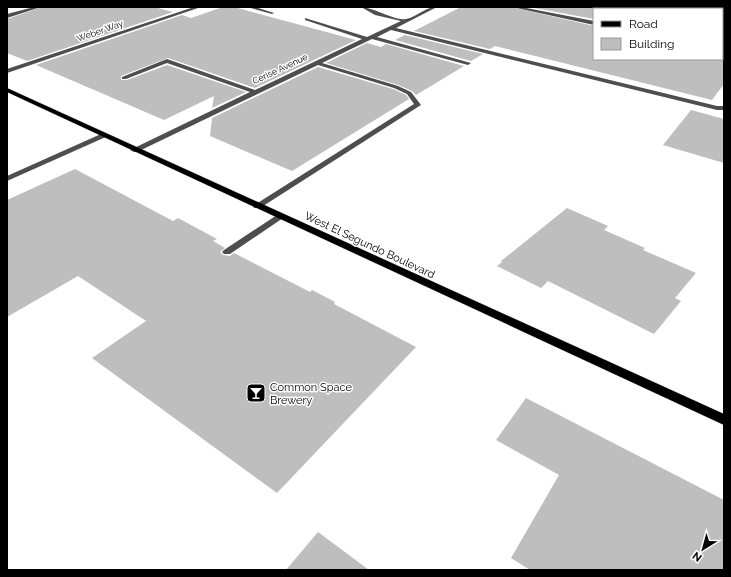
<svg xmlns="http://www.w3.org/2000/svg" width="731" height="577" font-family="Raleway,sans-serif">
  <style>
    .building { fill: #bebebe }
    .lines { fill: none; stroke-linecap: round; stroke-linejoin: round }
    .major-casing { stroke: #dbdbdb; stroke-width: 1 }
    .minor { fill: #4e4e4e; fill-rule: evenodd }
    .major { fill: #000; fill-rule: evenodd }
    .labels { text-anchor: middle; stroke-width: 3; stroke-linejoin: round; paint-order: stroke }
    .far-street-label { font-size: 9px; fill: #000; stroke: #fff }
    .street-label { font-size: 11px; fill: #000; stroke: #fff }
    .poi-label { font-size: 11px; fill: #000; stroke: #fff; text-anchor: start }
  </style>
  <rect width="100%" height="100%" fill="#fff"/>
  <!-- building -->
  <g class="building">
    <polygon points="42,7 154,7 173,12 27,61 7,53 7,19"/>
    <polygon points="223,7 234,7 356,40 255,88 168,58 121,76 121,80 127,80 167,65 246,92 212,108 214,96 164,120 36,65 182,15 191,18"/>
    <polygon points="461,7 511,7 594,26 594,59 724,59 724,84 712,100 495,46 490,49 414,31"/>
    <polygon points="529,7 594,7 594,19"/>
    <polygon points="405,35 483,54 471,61 395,40"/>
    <polygon points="367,43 381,47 386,44 464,66 416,95 412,91 398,85 326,63"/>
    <polygon points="318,67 393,89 406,95 409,99 292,171 210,136 212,118"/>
    <polygon points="691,110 724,119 724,163 663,145"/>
    <polygon points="75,169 173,221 178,218 217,239 213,241 225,248 220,252 223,255 230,256 234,253 310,292 312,290 335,302 334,304 416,347 277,493 92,358 146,321 78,276 7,317 7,200"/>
    <polygon points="567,208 608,226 604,230 645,248 643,250 696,273 675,298 681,301 654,334 548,281 541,288 497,266 502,262 501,261"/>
    <polygon points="526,398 724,500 724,570 530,570 511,558 559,475 496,440"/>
    <polygon points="318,532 369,570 286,570"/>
  </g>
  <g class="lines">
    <defs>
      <polygon id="major" points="7,88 724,414 724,425 7,92"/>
    </defs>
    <!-- major casing -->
    <use href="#major" class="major-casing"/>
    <!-- minor -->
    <g class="minor">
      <polygon points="34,7 41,7 7,18 7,14"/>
      <polygon points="194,7 201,7 7,73 7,69"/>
      <polygon points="247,7 255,7 274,13 272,14"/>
      <path d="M361 7C373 7 394 21 406 19 417 17 425 7 437 7L396 28 717 106H724V110H717L391 30 377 37 471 63 468 65 372 39 322 63 398 86 411 92 421 105 260 208H254L253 206 414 104 407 94 394 88 318 65 137 152H134L130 150 250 92 167 63 126 79H122V77L167 59 255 90 362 39 305 20V18L367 37 401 21 375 15Z"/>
      <polygon points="512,7 521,7 594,21 594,25"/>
      <polygon points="645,7 654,7 659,9 650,9"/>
      <rect x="722" y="20" width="2" height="4"/>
      <rect x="722" y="48" width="2" height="4"/>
      <polygon points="101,134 107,134 108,136 7,181 7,176"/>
      <polygon points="280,213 284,216 283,218 230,254 224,254 222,252 224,250"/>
    </g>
    <!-- major -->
    <use href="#major" class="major"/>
  </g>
  <!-- icons -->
  <defs>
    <symbol id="bar-square" viewBox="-11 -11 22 22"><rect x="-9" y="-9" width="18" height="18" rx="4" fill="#000" stroke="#fff"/><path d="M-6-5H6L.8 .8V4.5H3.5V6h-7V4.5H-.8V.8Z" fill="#fff"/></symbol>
  </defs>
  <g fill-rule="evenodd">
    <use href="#bar-square" x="245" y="382" width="22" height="22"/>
  </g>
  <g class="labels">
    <!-- far-street labels -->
    <g class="far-street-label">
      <text transform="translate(100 31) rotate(-19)" y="3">Weber Way</text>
      <text transform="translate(280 69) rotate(-25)" y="3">Cerise Avenue</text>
    </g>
    <!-- street labels -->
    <g class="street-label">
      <text transform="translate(370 245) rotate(25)" y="4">West El Segundo Boulevard</text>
    </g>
    <!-- poi labels -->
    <g class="poi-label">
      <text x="270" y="391">Common Space<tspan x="270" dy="13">Brewery</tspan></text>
    </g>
  </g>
  <!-- border -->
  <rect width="731" height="577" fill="none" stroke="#000000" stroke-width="16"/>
  <!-- legend -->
  <rect x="593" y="8" width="130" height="52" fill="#ffffff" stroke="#999999"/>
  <rect x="601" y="21" width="20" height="6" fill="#000000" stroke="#999999"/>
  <text x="629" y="28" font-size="12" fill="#000000">Road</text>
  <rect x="601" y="38" width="20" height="12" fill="#bebebe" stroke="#999999"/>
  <text x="629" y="48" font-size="12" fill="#000000">Building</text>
  <!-- north arrow -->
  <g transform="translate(703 549) rotate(217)" stroke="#ffffff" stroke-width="3" paint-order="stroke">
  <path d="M0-3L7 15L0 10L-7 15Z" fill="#000000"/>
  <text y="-6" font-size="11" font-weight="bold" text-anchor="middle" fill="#000000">N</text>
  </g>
</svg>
